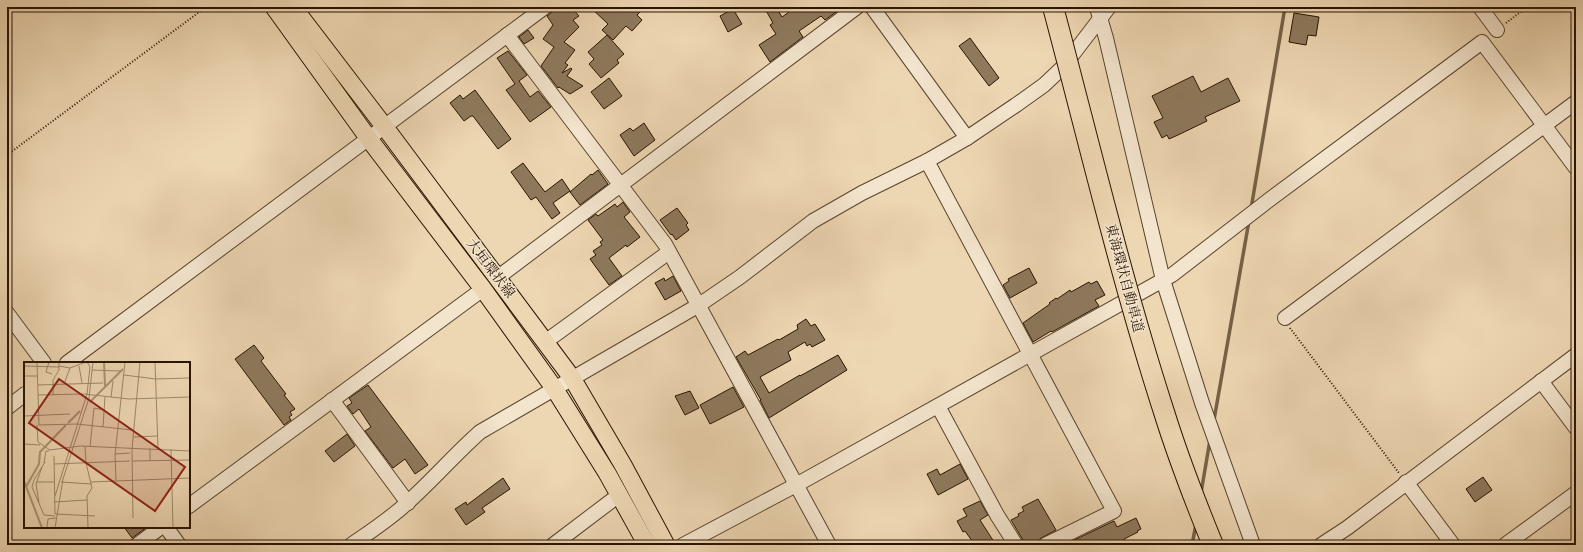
<svg xmlns="http://www.w3.org/2000/svg" width="1583" height="552" font-family="'IM FELL Double Pica','Noto Serif JP',serif">
  <style>
    .lines { fill: none; stroke-linecap: round; stroke-linejoin: round }
    .stream { stroke: #766146; stroke-width: 3.5 }
    .building { fill: #8e795d; stroke: #281400 }
    .minor-casing { stroke: #59442c; stroke-width: 16 }
    .major-casing { stroke: #281400; stroke-width: 19 }
    .path { stroke: #281400; stroke-width: 2; stroke-dasharray: 1 2; stroke-linecap: butt }
    .minor { stroke: #f3e4cd; stroke-width: 14 }
    .major { stroke: #edd6b2; stroke-width: 17 }
    .highway-bridge-casing { stroke: #281400; stroke-width: 22; stroke-linecap: butt }
    .highway-bridge { stroke: #edd6b2; stroke-width: 20 }
    .labels { text-anchor: middle; stroke-width: 3; stroke-linejoin: round; paint-order: stroke }
    .street-label { font-size: 14px; fill: #281400; stroke: #f3e4cd }
    .inset-river { fill: none; stroke: #aa9475; stroke-width: 2 }
    .inset-road { fill: none; stroke: #9e886b; stroke-width: 1 }
    .view { fill: #8f2418; fill-opacity: 0.15; stroke: #8f2418; stroke-width: 2 }
    .inset-edge { fill: none; stroke: #281400; stroke-width: 2 }
  </style>
  <rect width="100%" height="100%" fill="#edd6b2"/>
  <filter id="stains"><feTurbulence type="fractalNoise" baseFrequency=".005" numOctaves="4"/><feColorMatrix values="0 0 0 0 .2 0 0 0 0 .09 0 0 0 0 .02 0 0 0 .5 -.17"/></filter>
  <radialGradient id="worn" r=".72"><stop offset=".6" stop-color="#630" stop-opacity="0"/><stop offset="1" stop-color="#630" stop-opacity=".3"/></radialGradient>
  <g class="lines">
    <!-- stream -->
    <g class="stream">
      <polyline points="1251,209 1285,7"/>
      <polyline points="1214,420 1249,221"/>
      <polyline points="1201,493 1210,440"/>
      <polyline points="1192,545 1196,524"/>
    </g>
  </g>
  <!-- building -->
  <g class="building">
    <polygon points="553,7 571,7 579,16 573,20 579,27 564,42 575,50 565,63 568,65 562,73 571,68 572,69 567,76 583,86 570,94 559,87 558,88 541,66 554,47 543,39 553,25 547,16 553,11"/>
    <polygon points="590,7 645,7 637,15 642,20 632,31 626,26 613,40 602,30 608,24"/>
    <polygon points="764,7 776,7 782,17 796,7 843,7 825,20 821,16 799,31 803,37 770,62 759,45 776,34 770,25 773,23"/>
    <polygon points="733,9 742,24 728,32 720,16"/>
    <polygon points="1294,13 1319,17 1316,36 1308,35 1306,45 1289,42"/>
    <polygon points="528,30 534,38 524,44 519,37"/>
    <polygon points="607,35 624,54 617,60 619,63 601,78 589,64 594,59 588,52"/>
    <polygon points="970,38 999,78 989,86 959,46"/>
    <polygon points="508,51 527,75 519,81 530,97 538,91 551,107 530,122 506,90 515,84 497,58"/>
    <polygon points="1193,76 1201,92 1228,78 1240,101 1205,117 1207,121 1178,135 1169,139 1167,135 1162,138 1154,122 1163,118 1152,96"/>
    <polygon points="609,78 622,96 604,109 591,92"/>
    <polygon points="475,90 511,139 498,149 473,116 471,116 464,121 450,103 460,95 463,99"/>
    <polygon points="644,123 655,140 634,156 620,135 630,128 633,131"/>
    <polygon points="523,163 545,192 562,179 570,191 553,203 560,213 552,219 536,197 531,200 511,172"/>
    <polygon points="598,170 608,184 580,205 570,192 591,174 592,175"/>
    <polygon points="623,202 630,212 624,217 640,237 627,247 626,245 609,258 622,276 609,285 590,259 596,255 593,251 602,245 600,242 603,240 588,220 596,214 598,216 615,204 617,207"/>
    <polygon points="677,208 688,223 686,225 689,230 676,240 672,234 671,235 660,220"/>
    <polygon points="1029,268 1037,283 1010,298 1003,285 1009,281 1008,279"/>
    <polygon points="673,276 681,291 665,300 655,283 664,278 665,281"/>
    <polygon points="1097,281 1105,295 1095,300 1099,306 1052,332 1051,331 1033,342 1023,323 1050,304 1049,303 1056,298 1057,299 1070,290 1071,292 1089,282 1091,284"/>
    <polygon points="806,319 811,326 815,324 825,340 812,347 810,344 807,346 805,342 788,352 791,360 760,377 769,393 800,375 800,376 838,355 847,370 769,418 760,400 761,400 736,357 745,351 748,355 778,339 779,340 798,329 797,325"/>
    <polygon points="254,345 264,358 261,361 286,394 284,395 295,409 290,412 292,415 289,417 291,420 284,425 235,359"/>
    <polygon points="368,385 428,465 415,474 405,459 393,468 365,431 371,427 359,409 353,414 347,406 352,403 349,398"/>
    <polygon points="733,387 744,407 710,424 700,405"/>
    <polygon points="690,391 699,408 685,415 675,396"/>
    <polygon points="347,434 355,446 334,462 325,451"/>
    <polygon points="960,464 968,479 938,495 927,474 937,469 940,475"/>
    <polygon points="1483,477 1492,490 1475,502 1466,489"/>
    <polygon points="503,478 510,489 482,508 485,512 466,525 455,509 466,502 467,505"/>
    <polygon points="1038,499 1056,530 1041,538 1038,541 1037,545 1024,545 1023,540 1011,520 1019,516 1018,514 1024,511 1022,507"/>
    <polygon points="980,501 988,515 980,520 996,545 975,545 965,531 963,532 957,521 967,516 963,509"/>
    <polygon points="1136,518 1141,529 1137,531 1138,532 1124,539 1128,545 1064,545 1114,521 1117,527"/>
    <polygon points="124,527 147,527 132,538"/>
  </g>
  <g class="lines">
    <defs>
      <g id="minor">
        <polyline points="872,7 967,138"/>
        <polyline points="1480,7 1497,30"/>
        <polyline points="1098,11 1106,38 1163,280 1202,403 1253,545"/>
        <polyline points="507,35 665,244 829,545"/>
        <polyline points="927,161 1114,511 1045,545"/>
        <polyline points="497,278 857,7"/>
        <polyline points="7,313 44,363"/>
        <polyline points="1285,318 1576,102"/>
        <polyline points="545,342 669,252"/>
        <polyline points="67,363 545,7"/>
        <polyline points="1541,381 1576,428"/>
        <polyline points="332,400 408,503"/>
        <polyline points="938,406 997,515 1016,545"/>
        <polyline points="7,408 25,394"/>
        <polyline points="1406,482 1453,545"/>
        <polyline points="189,506 483,289"/>
        <polyline points="166,527 179,545"/>
        <polyline points="137,545 161,527"/>
        <path d="M351 545C370 532 390 519 407 503 432 481 454 455 480 432L699 305 740 277 813 221 862 193 927 161 967 138 1016 105 1044 85 1063 67 1109 7"/>
        <polyline points="553,545 619,495"/>
        <polyline points="683,545 796,485 1172,275 1269,200 1482,42 1576,168"/>
        <polyline points="1321,545 1347,528 1576,355"/>
        <polyline points="1505,545 1576,493"/>
      </g>
      <g id="major">
        <polyline points="274,7 369,139 483,289 554,388 607,473 647,545"/>
        <polyline points="293,7 384,126 572,378 623,465 666,545"/>
      </g>
    </defs>
    <!-- minor casing -->
    <use href="#minor" class="minor-casing"/>
    <!-- major casing -->
    <use href="#major" class="major-casing"/>
    <!-- path -->
    <g class="path">
      <polyline points="1506,23 1527,7"/>
      <polyline points="7,155 206,7"/>
      <polyline points="1290,328 1399,473"/>
    </g>
    <!-- minor -->
    <use href="#minor" class="minor"/>
    <!-- major -->
    <use href="#major" class="major"/>
    <defs>
      <path id="highway-bridge" d="M1053 7C1089 142 1121 279 1164 412 1178 457 1195 501 1213 545"/>
    </defs>
    <!-- highway-bridge casing -->
    <use href="#highway-bridge" class="highway-bridge-casing"/>
    <!-- highway-bridge -->
    <use href="#highway-bridge" class="highway-bridge"/>
  </g>
  <g class="labels">
    <!-- street labels -->
    <g class="street-label">
      <text transform="translate(491 268) rotate(53)" y="5">大垣環状線</text>
      <text transform="translate(1125 278) rotate(75)" y="5">東海環状自動車道</text>
    </g>
  </g>
  <!-- overview -->
  <g transform="translate(24 362)">
    <rect width="166" height="166" fill="#edd6b2"/>
    <path class="inset-river" d="M80 0 81 24M66 40 99 7M44 61 56 49M0 119 18 166M2 125 15 102 16 90 42 63"/>
    <path class="inset-road" d="M13 0 15 63 53 62 108 68M25 0 22 10 28 12M131 0 134 86M0 4 35 5M35 4 46 6 62 0M55 4 58 21M68 8 96 9M100 13 132 17 166 16M0 14H14M40 22 46 6M14 23 79 21M14 33 60 32 105 37 166 35M29 33V18L35 8V0M87 35 89 19M0 54 46 52M13 63 14 80 26 88 56 84 166 89M79 65 81 35M109 75 133 74M0 82 16 83M61 84 62 101 68 126 63 134 64 166M66 85 70 46 80 48M126 86V99M147 87 149 166M91 92 106 91M30 94 31 152 71 154M108 99 166 98M21 100 10 118 8 125 20 153 31 154M20 101 22 89H25M30 102 106 99M92 118 91 93 101 0M13 120H30M37 120 67 122M67 120 166 116M31 134 63 32 66 5 63 0M30 140 63 138M15 141 12 122 18 105M109 156 108 87 116 0M23 165 24 157 32 156M31 166 39 117 65 36 69 0"/>
    <path class="view" d="M35 17 161 105 131 149 5 61Z"/>
    <rect width="166" height="166" class="inset-edge"/>
  </g>
  <!-- margin -->
  <rect width="1583" height="552" fill="none" stroke="#edd6b2" stroke-width="24"/>
  <rect x="8" y="8" width="1567" height="536" fill="none" stroke="#281400" stroke-width="2"/>
  <rect x="12" y="12" width="1559" height="528" fill="none" stroke="#281400"/>
  <rect width="100%" height="100%" filter="url(#stains)"/>
  <rect width="100%" height="100%" fill="url(#worn)"/>
</svg>
